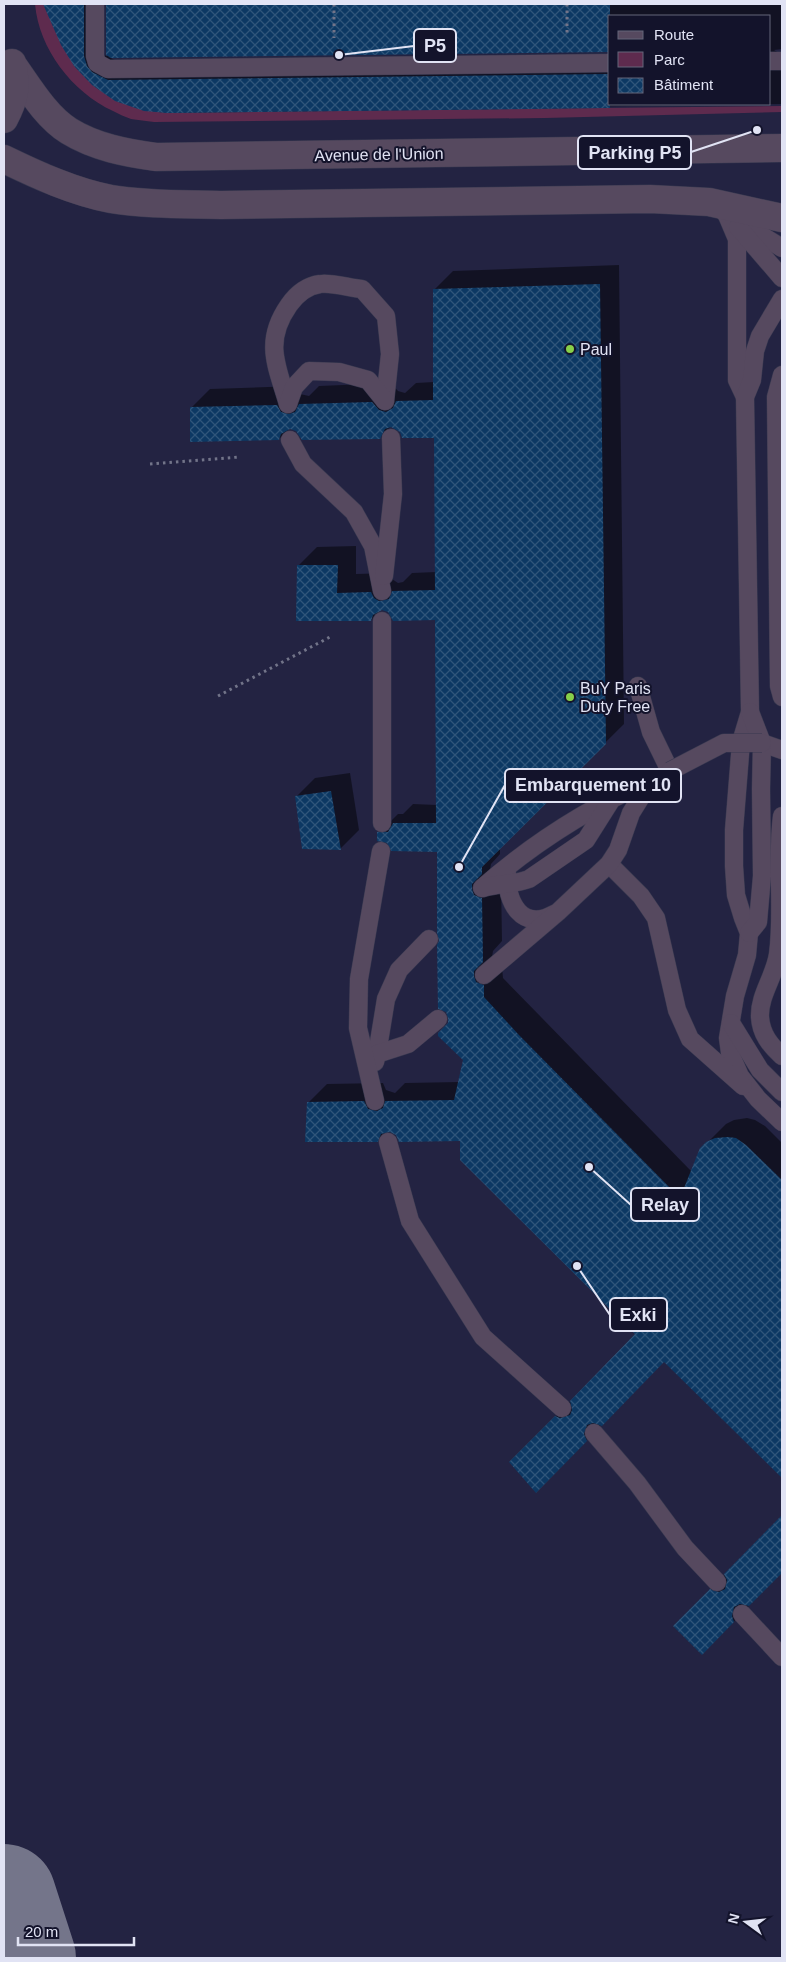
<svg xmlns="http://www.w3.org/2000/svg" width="786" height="1962" font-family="Arial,sans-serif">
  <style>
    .built { fill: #232342; fill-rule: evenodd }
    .green { fill: #5e2b4e }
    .shadow { fill: #0007; fill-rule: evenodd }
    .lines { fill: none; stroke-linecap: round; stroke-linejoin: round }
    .taxiway { stroke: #74758a; stroke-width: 104 }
    .building { fill: url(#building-cross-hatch) }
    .service-casing { stroke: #383950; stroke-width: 19 }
    .tertiary-casing { stroke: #383950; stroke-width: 29 }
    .path { stroke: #727489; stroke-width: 3; stroke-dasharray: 2.5 4; stroke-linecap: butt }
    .service { stroke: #56495f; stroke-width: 18 }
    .tertiary { stroke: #56495f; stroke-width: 28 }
    .service-bridge-casing { stroke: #383950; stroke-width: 19; stroke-linecap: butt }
    .service-bridge { stroke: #56495f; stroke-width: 18 }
    .poi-dot { fill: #87cf4a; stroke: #13132b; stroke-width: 2 }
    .labels { text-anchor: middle; stroke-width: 4; stroke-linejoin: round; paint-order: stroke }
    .street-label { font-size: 16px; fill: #e1e3f4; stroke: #13132b }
    .poi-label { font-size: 16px; fill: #e1e3f4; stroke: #13132b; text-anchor: start }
    .leader { fill: none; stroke: #e1e3f4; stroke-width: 2 }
    .callout-dot { fill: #e1e3f4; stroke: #13132b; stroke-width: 2 }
    .callout { fill: #13132b; stroke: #e1e3f4; stroke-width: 2 }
    .callout-label { font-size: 18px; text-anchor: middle; font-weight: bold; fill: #e1e3f4 }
  </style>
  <defs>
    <pattern id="building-cross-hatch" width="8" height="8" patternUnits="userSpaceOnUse" patternTransform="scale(1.25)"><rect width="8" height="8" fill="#0c3863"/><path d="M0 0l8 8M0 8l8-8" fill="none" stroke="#2f557a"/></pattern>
  </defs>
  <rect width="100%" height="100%" fill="#1c1d35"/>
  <!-- built -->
  <path class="built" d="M4 4H782V1958H4ZM610 16H770V104H610Z"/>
  <!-- green -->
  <path class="green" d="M35 4H48C50 20 55 29 63 44 87 90 115 107 167 113L782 106V112L545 118 154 122C146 121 138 120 131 119 125 117 119 114 113 111 72 92 39 49 35 4Z"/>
  <!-- shadow -->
  <g class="shadow">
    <path d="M49 4H99L100 43 104 55 107 56V4H782V49L774 50 782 55V104L167 112 92 84 51 18ZM610 16H770V104H610V59L124 65 109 57 610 51Z"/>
    <polygon points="619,265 624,724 500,847 500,854 491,864 490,870 501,880 502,941 493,951 492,957 502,967 503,978 692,1172 701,1149 726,1124 734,1120 747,1118 755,1120 765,1126 782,1143 782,1476 664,1360 555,1472 511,1462 637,1334 462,1140 397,1134 390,1130 387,1131 377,1141 308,1103 327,1084 383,1083 386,1090 395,1093 405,1083 459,1082 464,1060 449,1024 441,941 438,851 388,841 379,833 398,814 403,814 413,804 437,805 436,619 381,609 371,620 298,566 317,547 356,546 356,574 390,573 392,579 398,583 403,582 412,573 436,572 435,437 401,431 391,426 380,437 290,428 279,439 191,408 210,389 296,386 300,394 309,396 319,386 391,383 398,391 405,393 416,383 434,382 434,290 453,271"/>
    <polygon points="350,773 359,830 340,849 296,797 315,778"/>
    <polygon points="782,1517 782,1571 721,1635 675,1626"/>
  </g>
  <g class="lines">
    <!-- taxiway -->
    <polyline class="taxiway" points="4,1896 24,1958"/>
  </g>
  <!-- building -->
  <g class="building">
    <polygon points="43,4 84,4 84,56 87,66 92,72 108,80 610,74 610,108 167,113 144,111 115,101 92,85 74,66 61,45"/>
    <polygon points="106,4 610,4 610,52 111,58 106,55"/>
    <polygon points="600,284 606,744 482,867 482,874 472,884 472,889 474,895 482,898 483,962 474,971 474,976 476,982 484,985 484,997 518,1034 680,1198 700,1148 706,1142 715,1138 728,1137 736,1138 746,1145 782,1180 782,1478 664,1362 602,1426 593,1423 587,1425 584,1434 587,1441 536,1493 509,1462 555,1416 560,1418 570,1415 572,1410 570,1401 635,1334 460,1160 460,1141 399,1142 396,1135 390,1132 381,1134 378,1142 305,1142 307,1102 364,1101 368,1109 377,1111 383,1108 385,1101 454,1100 463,1060 438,1036 438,1033 448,1023 448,1018 446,1012 438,1009 437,945 439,941 437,933 437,852 391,851 387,843 377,841 377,832 388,832 393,823 436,823 435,620 393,621 388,612 382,610 373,615 371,621 296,621 297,565 338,565 337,593 371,592 374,598 379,601 389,599 392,591 435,590 434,438 402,438 400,432 391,427 385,429 380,439 302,440 296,431 290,429 281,434 279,440 190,442 190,407 277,405 281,412 289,414 295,412 299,404 372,402 379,410 386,412 393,408 396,401 433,400 433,289"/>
    <polygon points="331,791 341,850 302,849 295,796"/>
    <polygon points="782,1515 782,1573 749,1606 740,1604 734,1607 732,1616 734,1622 702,1655 673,1626 710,1589 719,1592 725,1589 727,1580 724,1574"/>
  </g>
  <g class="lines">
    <defs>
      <g id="service">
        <polyline points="95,4 95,56 97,63 108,69 610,63"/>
        <polyline points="770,61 782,61"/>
        <polyline points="724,212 782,248"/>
        <polyline points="726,213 737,239 737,380 745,397"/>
        <polyline points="738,227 782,278"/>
        <polyline points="782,299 760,336 755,351 752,380 745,397 750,712 741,742 734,830 734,866 736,895 743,918 749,933 747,955 735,996 728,1038 730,1053 740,1076 758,1099 782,1122"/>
        <polyline points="782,375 776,397 779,686 782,697"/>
        <path d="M288 404C277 366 263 342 289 305 296 295 306 286 320 284 331 282 350 288 362 289L386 316 390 354 385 401"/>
        <polyline points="288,404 294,387 309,371 339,372 368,380 385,401"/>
        <polyline points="290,440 303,464 354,512 373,546 382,591"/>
        <polyline points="384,576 393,494 391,438"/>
        <polyline points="382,621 382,823"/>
        <polyline points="638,686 651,732 670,771"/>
        <polyline points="762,743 782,750"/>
        <path d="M782 816C776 862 784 908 778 954 775 976 759 995 760 1017 761 1034 770 1045 782 1056"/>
        <polyline points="609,864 641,896 656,918 677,1010 690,1039 743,1086"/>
        <path d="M507 874C506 902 522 932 554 914"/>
        <path d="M482 888C533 843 592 806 654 779"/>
        <path d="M483 888C498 883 514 885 529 879L586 840 610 802"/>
        <polyline points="749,933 758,922 762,876 761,789 762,743 750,712"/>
        <polyline points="484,975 558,912 609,864 618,850 631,813 641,797 670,771"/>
        <polyline points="731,1023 760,1070 782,1092"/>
        <polyline points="377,1054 386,999 399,970 429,939"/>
        <polyline points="375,1062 377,1054 408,1044 438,1019"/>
        <polyline points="375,1101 358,1028 359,979 381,851"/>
        <polyline points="388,1142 410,1221 483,1337 562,1408"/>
        <polyline points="594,1433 637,1483 685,1548 717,1582"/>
        <polyline points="742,1614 782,1657"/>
      </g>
      <g id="tertiary">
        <path d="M12 64C28 86 45 116 69 131 95 147 126 153 156 157L782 148"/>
        <path d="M4 119C15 98 17 87 12 63"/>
        <path d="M4 159C37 175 74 192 111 199 147 205 185 204 221 205L650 199 709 202 782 218"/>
      </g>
    </defs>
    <!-- service casing -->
    <use href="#service" class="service-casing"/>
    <!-- tertiary casing -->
    <use href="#tertiary" class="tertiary-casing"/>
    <!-- path -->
    <g class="path">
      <polyline points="334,4 334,38"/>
      <polyline points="567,4 567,35"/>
      <polyline points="150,464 239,457"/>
      <polyline points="218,696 330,637"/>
    </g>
    <!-- service -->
    <use href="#service" class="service"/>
    <!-- tertiary -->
    <use href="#tertiary" class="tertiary"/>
    <defs>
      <polyline id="service-bridge" points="670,771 724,743 762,743"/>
    </defs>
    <!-- service-bridge casing -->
    <use href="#service-bridge" class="service-bridge-casing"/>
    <!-- service-bridge -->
    <use href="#service-bridge" class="service-bridge"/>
  </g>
  <!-- markers -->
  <g class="poi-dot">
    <circle cx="570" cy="349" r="5"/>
    <circle cx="570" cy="697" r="5"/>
  </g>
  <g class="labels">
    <!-- street labels -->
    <g class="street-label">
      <text transform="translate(379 154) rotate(-1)" y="6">Avenue de l'Union</text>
    </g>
    <!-- poi labels -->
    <g class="poi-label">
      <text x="580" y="355">Paul</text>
      <text x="580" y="694">BuY Paris<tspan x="580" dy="18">Duty Free</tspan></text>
    </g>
  </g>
  <!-- callouts -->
  <path class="leader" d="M339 55L414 46M757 130L691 152M459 867L505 785M589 1167L631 1205M577 1266L610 1315"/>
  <g class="callout-dot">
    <circle cx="339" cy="55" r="5"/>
    <circle cx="757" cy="130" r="5"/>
    <circle cx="459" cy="867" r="5"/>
    <circle cx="589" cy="1167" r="5"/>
    <circle cx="577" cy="1266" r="5"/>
  </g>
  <g class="callout">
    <rect x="414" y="29" width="42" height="33" rx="5"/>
    <rect x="578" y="136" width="113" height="33" rx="5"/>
    <rect x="505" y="769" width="176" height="33" rx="5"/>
    <rect x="631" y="1188" width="68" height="33" rx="5"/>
    <rect x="610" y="1298" width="57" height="33" rx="5"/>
  </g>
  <g class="callout-label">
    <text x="435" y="52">P5</text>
    <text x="635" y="159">Parking P5</text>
    <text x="593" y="791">Embarquement 10</text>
    <text x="665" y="1211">Relay</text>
    <text x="638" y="1321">Exki</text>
  </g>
  <!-- border -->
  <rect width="786" height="1962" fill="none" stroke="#e1e3f4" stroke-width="10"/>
  <!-- legend -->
  <rect x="608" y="15" width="162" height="90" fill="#13132b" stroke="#65667b"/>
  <rect x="618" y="31" width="25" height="8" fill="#56495f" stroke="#65667b"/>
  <text x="654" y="40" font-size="15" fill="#e1e3f4">Route</text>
  <rect x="618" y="52" width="25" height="15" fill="#5e2b4e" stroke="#65667b"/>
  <text x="654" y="65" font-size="15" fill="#e1e3f4">Parc</text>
  <rect x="618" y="78" width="25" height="15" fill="url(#building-cross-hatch)" stroke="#65667b"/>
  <text x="654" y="90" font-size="15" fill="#e1e3f4">Bâtiment</text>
  <!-- north arrow -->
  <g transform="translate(746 1922) rotate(285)" stroke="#13132b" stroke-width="4" paint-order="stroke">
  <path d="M0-4L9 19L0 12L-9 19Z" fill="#e1e3f4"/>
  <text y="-8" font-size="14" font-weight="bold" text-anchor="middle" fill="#e1e3f4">N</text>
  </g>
  <!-- scale -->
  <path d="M18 1937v8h116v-8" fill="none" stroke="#e1e3f4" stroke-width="2.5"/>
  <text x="25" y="1937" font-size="15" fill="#e1e3f4" stroke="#13132b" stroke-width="4" paint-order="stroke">20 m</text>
</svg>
